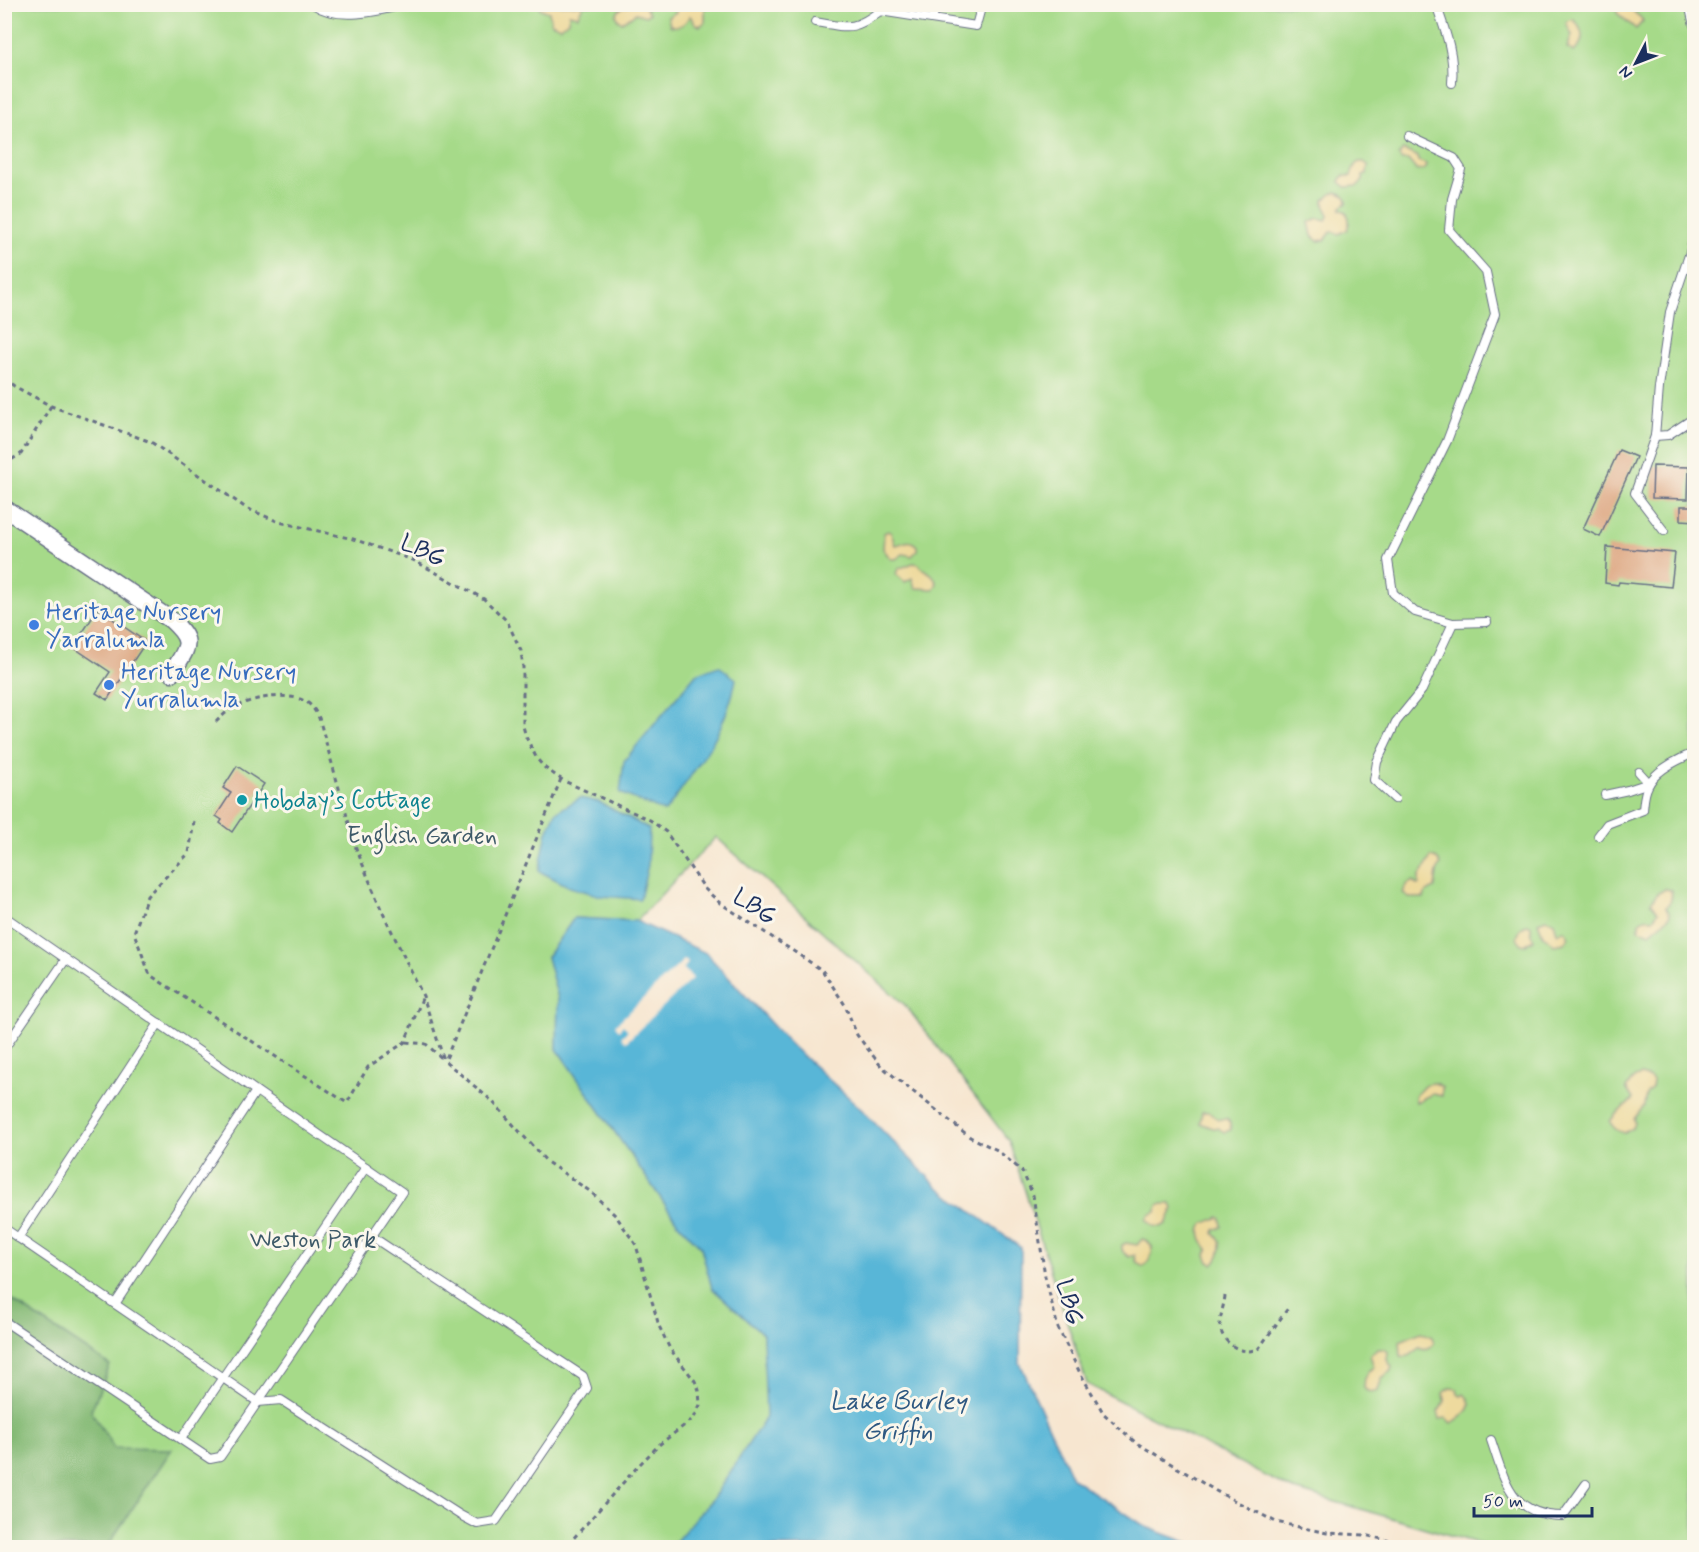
<svg xmlns="http://www.w3.org/2000/svg" width="1699" height="1552" font-family="Mynerve,sans-serif">
  <style>
    .green { fill: #a6da89; stroke: #608474; stroke-width: 1.5 }
    .forest { fill: #84ba75; stroke: #50746a; stroke-width: 1.5 }
    .sand { fill: #eeda9e; stroke: #84847e; stroke-width: 1.5 }
    .water { fill: #59b6d7; stroke: #3a729a; stroke-width: 1.5 }
    .pier { fill: #f7e6d0 }
    .building { fill: #dba27b }
    .lines { fill: none; stroke-linecap: round; stroke-linejoin: round }
    .lane-casing { stroke: #686f86; stroke-width: 10 }
    .street-casing { stroke: #686f86; stroke-width: 19 }
    .path { stroke: #686f86; stroke-width: 3; stroke-dasharray: 4.5 4.5; stroke-linecap: butt }
    .lane { stroke: #fff; stroke-width: 8 }
    .street { stroke: #fff; stroke-width: 16 }
    .shop-dot { fill: #3f7fe0; stroke: #fbf7ec; stroke-width: 2 }
    .culture-dot { fill: #0f9aa8; stroke: #fbf7ec; stroke-width: 2 }
    .labels { text-anchor: middle; stroke-width: 6; stroke-linejoin: round; paint-order: stroke }
    .street-label { font-size: 24px; fill: #1b2f5e; stroke: #fbf7ec }
    .shop-label { font-size: 24px; fill: #366cbe; stroke: #fbf7ec; text-anchor: start }
    .culture-label { font-size: 24px; fill: #0d838f; stroke: #fbf7ec; text-anchor: start }
    .park-label { font-size: 24px; fill: #3e5a69; stroke: #fbf7ec }
    .water-label { font-size: 26px; font-style: italic; fill: #2e5882; stroke: #fbf7ec }
  </style>
  <rect width="100%" height="100%" fill="#fbf7ec"/>
  <filter id="ink" filterUnits="userSpaceOnUse"><feTurbulence type="fractalNoise" baseFrequency=".0167" numOctaves="2"/><feDisplacementMap in="SourceGraphic" scale="12" xChannelSelector="R" yChannelSelector="G"/><feConvolveMatrix kernelMatrix="1 2 1 2 8 2 1 2 1" color-interpolation-filters="sRGB"/></filter>
  <filter id="wash" filterUnits="userSpaceOnUse"><feTurbulence type="fractalNoise" baseFrequency=".008" numOctaves="4" result="noise"/><feDisplacementMap in="SourceGraphic" scale="24" xChannelSelector="R" yChannelSelector="G"/><feGaussianBlur stdDeviation="1.35" result="paint"/><feColorMatrix in="noise" values="0 0 0 0 0 0 0 0 0 0 0 0 0 0 0 0 0 1.4 0 .05"/><feComposite in="paint" operator="in"/></filter>
  <g filter="url(#wash)">
    <rect width="100%" height="100%" fill="#f7e6d0"/>
    <!-- green -->
    <polygon class="green" points="4,5 1694,5 1694,1547 1491,1547 1291,1489 1087,1384 1009,1141 906,1006 716,837 636,921 574,918 547,957 558,998 557,1049 678,1223 701,1247 712,1288 763,1334 767,1417 714,1497 671,1547 5,1547"/>
    <!-- forest -->
    <polygon class="forest" points="4,1295 110,1365 91,1411 114,1448 172,1449 107,1547 5,1547"/>
    <!-- sand -->
    <g class="sand">
      <path d="M634 4 644 5 649 14 645 16 636 13 622 22 618 20 616 15C622 3 627 9 634 4Z"/>
      <polygon points="538,5 583,5 578,16 569,14 568,21 561,27 551,23 549,12 541,9"/>
      <path d="M674 5 702 6 705 8V22L700 26 696 24 690 16C686 23 679 29 670 25L668 17 676 12Z"/>
      <path d="M1616 5H1632C1631 14 1640 14 1643 21L1636 29 1617 13Z"/>
      <path d="M1571 19 1575 21C1585 33 1584 42 1574 52L1567 48 1572 35 1566 23Z"/>
      <polygon points="1403,150 1417,156 1418,161 1426,164 1425,169 1417,171 1408,160 1401,160 1399,155"/>
      <polygon points="1359,162 1364,162 1368,165 1367,174 1363,176 1363,181 1357,186 1346,187 1340,182 1341,178 1343,176 1351,176 1355,165"/>
      <path d="M1336 192C1343 194 1347 196 1347 203L1341 207 1340 210 1345 211C1350 218 1350 222 1347 230L1339 234 1332 231 1325 240 1318 241 1312 236 1309 222 1318 218 1326 220 1329 215 1324 205V200L1331 194Z"/>
      <path d="M888 531 891 533 895 545C903 544 909 537 917 546V551L912 556 903 554 896 559H891L883 549 884 533Z"/>
      <path d="M913 563 919 564C924 574 931 568 937 583L934 589 915 588 912 578 905 582 896 574 898 569Z"/>
      <polygon points="1431,857 1437,859 1441,864 1437,872 1435,888 1426,892 1424,898 1409,898 1403,893 1406,885 1413,881 1417,885 1419,884 1419,877"/>
      <path d="M1665 889 1671 890C1673 898 1671 901 1666 907L1670 914 1669 917 1650 933 1638 929 1640 922 1645 918 1653 919 1658 912 1651 902 1657 894Z"/>
      <path d="M1546 919C1560 921 1552 927 1558 933L1563 930 1566 932 1569 937 1565 943 1554 945 1543 935 1538 922Z"/>
      <polygon points="1528,924 1531,926 1531,934 1534,940 1524,945 1521,944 1517,937 1521,928"/>
      <path d="M1641 1075 1650 1078 1653 1081 1652 1088 1646 1094 1644 1106 1634 1119 1635 1123 1633 1128 1625 1133C1617 1131 1614 1129 1610 1122 1614 1112 1626 1108 1633 1099L1626 1088 1635 1077Z"/>
      <polygon points="1435,1083 1442,1087 1442,1096 1432,1094 1416,1102 1415,1096 1426,1084"/>
      <polygon points="1202,1112 1209,1112 1218,1119 1227,1119 1230,1123 1231,1130 1224,1132 1218,1128 1213,1128 1200,1123"/>
      <polygon points="1159,1204 1171,1204 1173,1209 1166,1224 1161,1227 1153,1226 1146,1219 1149,1215 1156,1212"/>
      <path d="M1219 1217 1221 1219 1222 1227 1215 1230 1214 1233 1221 1242C1222 1249 1219 1259 1213 1264L1209 1262 1206 1255 1208 1249C1203 1244 1196 1230 1204 1224 1207 1222 1215 1219 1219 1217Z"/>
      <path d="M1142 1239C1158 1243 1153 1259 1143 1267L1136 1261 1135 1255 1129 1257C1124 1253 1121 1252 1122 1245L1126 1243 1137 1245Z"/>
      <path d="M1421 1332 1432 1337 1434 1343C1430 1349 1425 1350 1419 1347 1413 1353 1411 1358 1401 1356L1400 1341Z"/>
      <path d="M1378 1349H1385L1388 1352 1387 1360 1392 1367 1390 1372 1382 1378 1378 1390C1358 1398 1360 1374 1374 1367L1370 1355Z"/>
      <path d="M1450 1388 1457 1389 1458 1394 1461 1396 1464 1394C1479 1408 1463 1415 1452 1423L1447 1418 1440 1419 1438 1412 1445 1401 1444 1393Z"/>
    </g>
    <!-- water -->
    <g class="water">
      <path d="M719 666 736 679C726 733 696 768 665 812L620 793 624 761 696 674Z"/>
      <polygon points="580,798 599,802 649,829 648,865 640,899 601,896 570,887 539,871 547,832 556,812"/>
      <polygon points="574,918 636,921 706,953 792,1046 857,1105 938,1187 1021,1248 1020,1363 1072,1478 1146,1527 1200,1547 671,1547 714,1497 766,1417 763,1334 712,1288 701,1247 678,1223 557,1049 558,998 547,957"/>
    </g>
    <!-- pier -->
    <polygon class="pier" points="685,959 688,963 683,969 693,978 626,1042 621,1037 628,1030 623,1025 619,1030 615,1025"/>
    <g id="blocks">
      <!-- building -->
      <g class="building">
        <polygon points="1619,450 1636,457 1600,537 1583,529"/>
        <polygon points="1653,466 1689,467 1688,499 1652,498"/>
        <polygon points="1681,506 1695,506 1695,521 1681,520"/>
        <polygon points="1607,547 1675,553 1671,587 1619,582 1618,585 1605,583"/>
        <polygon points="98,609 146,642 107,700 96,693 110,672 73,647"/>
        <polygon points="237,766 264,784 232,832 220,823 222,820 216,816 231,793 223,788"/>
      </g>
    </g>
  </g>
  <g filter="url(#ink)">
    <use href="#blocks" fill-opacity="0" stroke="#686f86" stroke-width="1.5"/>
    <g class="lines">
      <defs>
        <g id="lane">
          <path d="M313 4C338 22 379 11 407 4"/>
          <path d="M1436 4C1445 30 1455 55 1452 83"/>
          <polyline points="1689,4 1694,25"/>
          <polyline points="932,19 936,4"/>
          <path d="M815 22C848 27 852 32 880 11L976 26 982 4"/>
          <polyline points="1407,136 1454,158 1461,169 1452,199 1449,230 1486,272 1495,314 1447,441 1388,560 1393,593 1415,612 1453,623"/>
          <polyline points="1655,436 1668,435 1694,418"/>
          <polyline points="1664,531 1635,493 1655,436 1659,388 1670,312 1691,249 1694,228"/>
          <polyline points="1605,795 1628,790 1649,783 1639,772"/>
          <polyline points="1395,799 1374,780 1377,762 1396,722 1422,690 1453,623 1487,622"/>
          <path d="M1598 836 1607 824 1643 810C1644 801 1644 793 1648 786 1655 770 1679 759 1694 753"/>
          <polyline points="4,916 66,959"/>
          <polyline points="4,1049 66,959 402,1192 220,1457 210,1459 4,1321"/>
          <polyline points="4,1228 258,1402 281,1400 460,1515 477,1524 496,1521 587,1388 583,1376 371,1236"/>
          <polyline points="18,1238 159,1023"/>
          <polyline points="115,1304 256,1091"/>
          <polyline points="181,1439 366,1167"/>
          <path d="M1491 1440C1505 1481 1511 1516 1563 1516L1586 1484"/>
        </g>
        <path id="street" d="M4 508 171 620C196 643 187 647 172 673"/>
      </defs>
      <!-- lane casing -->
      <use href="#lane" class="lane-casing"/>
      <!-- street casing -->
      <use href="#street" class="street-casing"/>
      <!-- path -->
      <g class="path">
        <polyline points="4,378 14,386 51,406 151,442 246,508 279,522 353,539 413,560 484,599 507,621 521,651 523,667 523,726 526,737 537,759 545,768 564,781 650,820 666,832 705,889 720,903 822,970 845,1005 857,1035 881,1066 970,1137 997,1150 1022,1171 1033,1195 1045,1276 1058,1328 1079,1371 1104,1414 1135,1442 1216,1491 1276,1522 1327,1533 1365,1535 1398,1543 1406,1548"/>
        <polyline points="4,464 21,454 51,406"/>
        <path d="M216 722C220 718 225 713 230 710 248 698 289 690 308 703 313 707 316 712 319 718L356 848 381 909 423 996 444 1060"/>
        <polyline points="561,779 445,1061 492,1101 547,1162 591,1192 616,1216 636,1245 659,1326 670,1349 695,1381 699,1390 700,1405 694,1418 660,1444 639,1465 571,1541 562,1548"/>
        <polyline points="194,821 189,853 147,896 134,933 150,975 347,1103 368,1067 405,1042 423,996"/>
        <polyline points="406,1042 426,1044 444,1060"/>
        <path d="M1225 1296C1224 1305 1220 1316 1220 1325 1221 1344 1244 1357 1259 1348L1289 1307"/>
      </g>
      <!-- lane -->
      <use href="#lane" class="lane"/>
      <!-- street -->
      <use href="#street" class="street"/>
    </g>
  </g>
  <!-- markers -->
  <g class="shop-dot">
    <circle cx="34" cy="625" r="6"/>
    <circle cx="109" cy="685" r="6"/>
  </g>
  <circle class="culture-dot" cx="242" cy="800" r="6"/>
  <g class="labels">
    <!-- street labels -->
    <g class="street-label">
      <text transform="translate(423 550) rotate(25)" y="8">LBG</text>
      <text transform="translate(755 906) rotate(33)" y="8">LBG</text>
      <text transform="translate(1070 1302) rotate(75)" y="8">LBG</text>
    </g>
    <!-- shop labels -->
    <g class="shop-label">
      <text x="46" y="619">Heritage Nursery<tspan x="46" dy="28">Yarralumla</tspan></text>
      <text x="121" y="679">Heritage Nursery<tspan x="121" dy="28">Yurralumla</tspan></text>
    </g>
    <!-- culture labels -->
    <g class="culture-label">
      <text x="254" y="808">Hobday’s Cottage</text>
    </g>
    <!-- park labels -->
    <g class="park-label">
      <text x="422" y="843">English Garden</text>
      <text x="313" y="1247">Weston Park</text>
    </g>
    <!-- water labels -->
    <g class="water-label">
      <text x="898" y="1409">Lake Burley<tspan x="898" dy="30">Griffin</tspan></text>
    </g>
  </g>
  <!-- margin -->
  <rect width="1699" height="1552" fill="none" stroke="#fbf7ec" stroke-width="24"/>
  <!-- north arrow -->
  <g transform="translate(1636 63) rotate(228)" stroke="#fbf7ec" stroke-width="4.5" paint-order="stroke">
  <path d="M0-4.5L10 22L0 15L-10 22Z" fill="#1b2f5e"/>
  <text y="-9" font-size="16" font-weight="bold" text-anchor="middle" fill="#1b2f5e">N</text>
  </g>
  <!-- scale -->
  <path d="M1474 1507v9h118v-9" fill="none" stroke="#1b2f5e" stroke-width="3"/>
  <text x="1483" y="1507" font-size="18" fill="#1b2f5e" stroke="#fbf7ec" stroke-width="4.5" paint-order="stroke">50 m</text>
</svg>
